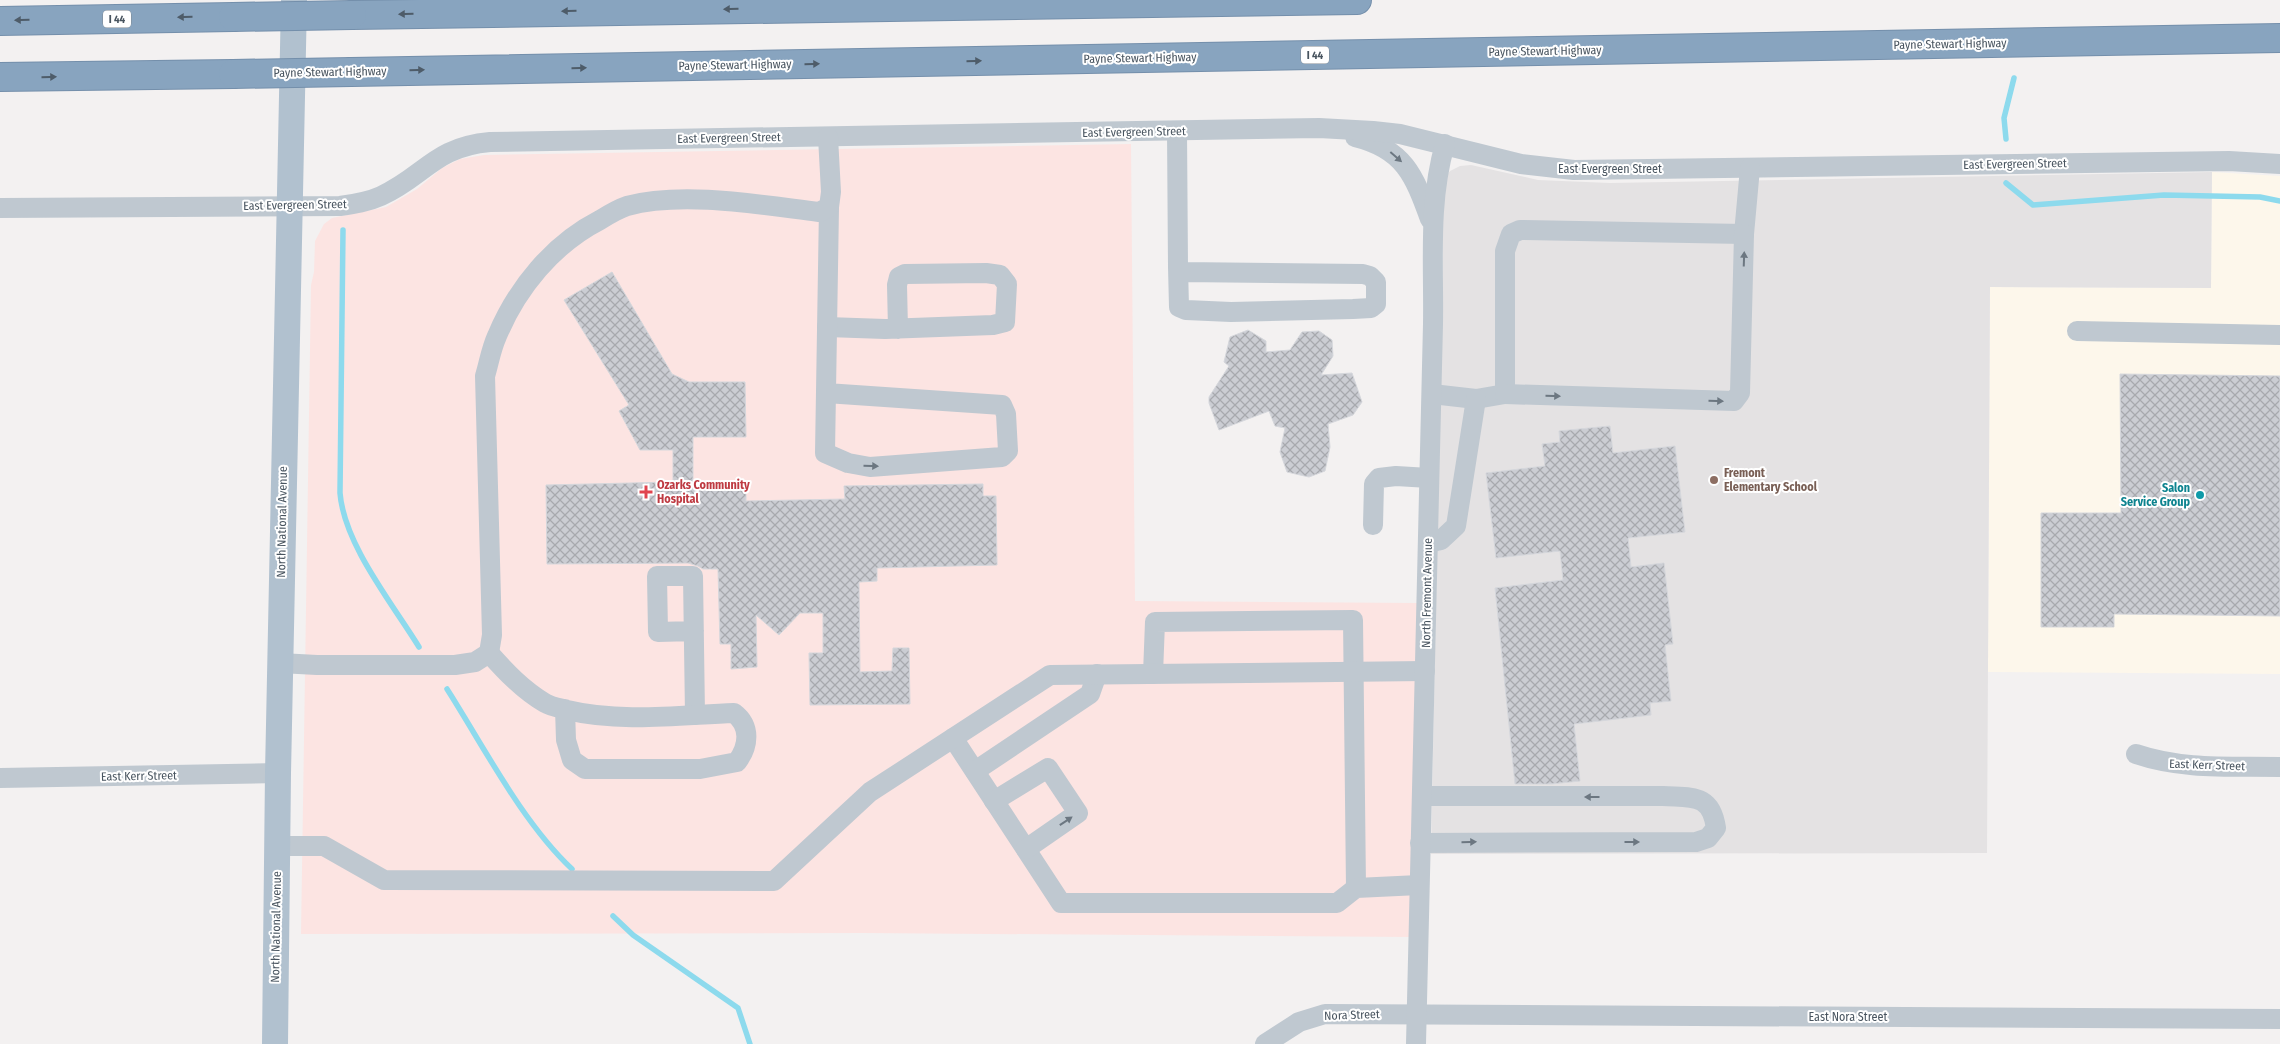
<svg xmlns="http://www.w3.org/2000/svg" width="2280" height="1044" font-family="'Fira Sans Condensed',sans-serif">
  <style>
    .commercial { fill: #fdf7eb }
    .education { fill: #e4e2e3 }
    .medical { fill: #fce4e2 }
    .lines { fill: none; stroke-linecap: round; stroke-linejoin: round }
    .stream { stroke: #8ddaed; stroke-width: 5.5 }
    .building { fill: url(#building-cross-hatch); stroke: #d5d7dc }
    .highway-casing { stroke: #748fab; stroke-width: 30 }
    .minor { stroke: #bfc8d0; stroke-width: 20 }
    .major { stroke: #b1c1cf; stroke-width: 26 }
    .highway { stroke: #88a4bf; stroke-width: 28 }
    .highway-bridge-casing { stroke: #748fab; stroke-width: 30; stroke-linecap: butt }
    .highway-bridge { stroke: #88a4bf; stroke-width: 28 }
    .oneway { fill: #4e5c69 }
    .oneway2 { fill: #6c7781 }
    .education-dot { fill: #8d6e63; stroke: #fff; stroke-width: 2 }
    .health-dot { fill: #e0444e; stroke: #fff; stroke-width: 2 }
    .culture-dot { fill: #0f9aa8; stroke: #fff; stroke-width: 2 }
    .labels { text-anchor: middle; stroke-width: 4; stroke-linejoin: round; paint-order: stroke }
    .shield { fill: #fff; stroke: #7f878f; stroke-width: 1 }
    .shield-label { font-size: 11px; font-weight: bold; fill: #48545f }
    .street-label { font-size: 12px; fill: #48545f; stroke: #fff }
    .education-label { font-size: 12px; font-weight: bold; fill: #785e54; stroke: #fff; text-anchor: start }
    .health-label { font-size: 12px; font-weight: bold; fill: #be3a42; stroke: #fff; text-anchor: start }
    .culture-label { font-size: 12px; font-weight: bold; fill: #0d838f; stroke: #fff; text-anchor: end }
  </style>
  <defs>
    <pattern id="building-cross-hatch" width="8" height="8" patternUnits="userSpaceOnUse" patternTransform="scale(1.25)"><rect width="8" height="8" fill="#cbcdd3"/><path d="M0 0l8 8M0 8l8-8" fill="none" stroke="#a7a9ae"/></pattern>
  </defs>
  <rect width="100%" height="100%" fill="#f3f1f1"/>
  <!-- commercial -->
  <polygon class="commercial" points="2212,172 2280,176 2280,674 1988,672 1990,287 2211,288"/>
  <!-- education -->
  <polygon class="education" points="1471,165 1538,180 1610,183 2212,172 2211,288 1990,287 1987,853 1431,854 1443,251 1439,192 1443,180 1450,171 1460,166"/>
  <!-- medical -->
  <polygon class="medical" points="1131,144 1135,601 1417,603 1412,937 863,933 301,934 311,285 314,272 315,241 324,224 332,218 386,207 417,189 442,168 460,159 484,155"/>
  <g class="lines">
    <!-- stream -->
    <g class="stream">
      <polyline points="2006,139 2004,118 2014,78"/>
      <polyline points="2006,183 2033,205 2164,195 2260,197 2280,201"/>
      <path d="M343 230 340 493C344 544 392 603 419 647"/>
      <path d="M447 689C484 747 522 822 572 869"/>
      <polyline points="613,916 633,935 738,1008 750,1044"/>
    </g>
  </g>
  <!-- building -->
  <g class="building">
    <polygon points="612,272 672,374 689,382 745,382 746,437 693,437 693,488 746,487 746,501 845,499 844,486 983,484 983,496 996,496 997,565 877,568 877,581 859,582 860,672 892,671 893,648 909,648 910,704 810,705 809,653 823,653 823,613 800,613 779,635 756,615 757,667 731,669 731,644 720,644 718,569 703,569 698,566 688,563 547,564 546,485 673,482 673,450 640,450 619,411 629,405 564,300"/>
    <polygon points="1248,330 1266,341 1266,352 1290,350 1302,332 1319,331 1332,340 1333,356 1321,375 1352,373 1362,402 1353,415 1328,424 1330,447 1325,471 1309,477 1287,472 1280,452 1285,428 1275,426 1269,411 1219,430 1209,403 1209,397 1229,366 1224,362 1230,337"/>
    <polygon points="2120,374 2280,376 2280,616 2114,614 2114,627 2041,627 2041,513 2121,513"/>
    <polygon points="1610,426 1613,453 1675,446 1685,532 1628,538 1631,567 1664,563 1673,644 1665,645 1671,701 1650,703 1651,715 1574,724 1580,781 1551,784 1515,784 1495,588 1563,580 1560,551 1496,558 1486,473 1545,466 1542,444 1560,442 1559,431"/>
  </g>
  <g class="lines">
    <defs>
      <g id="highway">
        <polyline points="352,15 1357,0"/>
        <polyline points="0,21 233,17"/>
        <polyline points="351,72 2280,38"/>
        <polyline points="0,77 233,74"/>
      </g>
    </defs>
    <!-- highway casing -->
    <use href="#highway" class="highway-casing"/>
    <!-- minor -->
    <g class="minor">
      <polyline points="1177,131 1178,267 1182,272 1363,274 1370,276 1376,282 1376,304 1371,308 1353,309 1231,312 1186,310 1179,307 1178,267"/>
      <path d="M1355 137C1404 149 1414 175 1430 219"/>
      <path d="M0 208 340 206C354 204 368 202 381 196 425 176 434 147 490 142L1319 128 1373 131 1400 134 1521 164 1574 170 2229 161 2280 164"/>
      <polyline points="827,327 885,329 993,325 1005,322 1007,284 1000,275 986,273 905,274 899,277 897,285 898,329"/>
      <polyline points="2077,331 2280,335"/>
      <polyline points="826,393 1002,405 1006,414 1008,451 1002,457 870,467 848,463 825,453 829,207"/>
      <polyline points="1432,394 1476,399 1505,394 1505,251 1511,234 1520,230 1744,234 1750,168"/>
      <polyline points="1505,394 1734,401 1740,393 1744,234"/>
      <polyline points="1373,525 1374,484 1379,478 1396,476 1429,478"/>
      <polyline points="1428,543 1441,540 1456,526 1476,399"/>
      <polyline points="694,631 658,632 657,576 693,576 695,715"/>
      <path d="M489 653C506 672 523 690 545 703 552 707 560 708 567 710 621 723 680 715 734 713 751 726 749 746 737 762L700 769H585L572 760 566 740 565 709"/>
      <path d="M280 663 317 665H455L475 662 489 653 492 635 485 376C489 363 491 349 497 336 517 288 553 244 600 220 608 215 618 209 627 206 683 191 761 205 819 212L829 207 831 192 828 137"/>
      <polyline points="1153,674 1155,622 1353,620 1356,888"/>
      <polyline points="953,738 1061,903 1337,903 1356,888 1419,885"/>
      <path d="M2136 754C2183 770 2231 766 2280 767"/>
      <polyline points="975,771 1090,694 1097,674"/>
      <polyline points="0,778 278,773"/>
      <polyline points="994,801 1048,768 1078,813 1026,849"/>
      <path d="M1420 843 1696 842 1708 838 1716 828C1711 793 1692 798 1663 796H1422"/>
      <polyline points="277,846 324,846 384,880 774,881 870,792 1050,675 1425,671"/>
      <polyline points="1265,1044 1299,1022 1325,1014 2280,1019"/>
      <path d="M1416 1044 1433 324C1434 263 1428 203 1445 144"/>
    </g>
    <!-- major -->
    <polyline class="major" points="275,1044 278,773 294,0"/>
    <!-- highway -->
    <use href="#highway" class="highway"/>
    <defs>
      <g id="highway-bridge">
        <polyline points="233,17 352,15"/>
        <polyline points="233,74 351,72"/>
      </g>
    </defs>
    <!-- highway-bridge casing -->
    <use href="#highway-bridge" class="highway-bridge-casing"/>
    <!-- highway-bridge -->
    <use href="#highway-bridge" class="highway-bridge"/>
  </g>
  <!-- one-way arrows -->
  <defs><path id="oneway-solid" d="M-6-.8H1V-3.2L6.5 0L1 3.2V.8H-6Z" transform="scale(1.25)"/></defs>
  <g class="oneway">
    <use href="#oneway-solid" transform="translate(731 9) rotate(179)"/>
    <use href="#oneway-solid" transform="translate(569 11) rotate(179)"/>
    <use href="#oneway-solid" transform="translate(406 14) rotate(179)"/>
    <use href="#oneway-solid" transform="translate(185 17) rotate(179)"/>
    <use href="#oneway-solid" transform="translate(22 20) rotate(179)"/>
    <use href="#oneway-solid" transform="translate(974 61) rotate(-1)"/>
    <use href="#oneway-solid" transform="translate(812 64) rotate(-1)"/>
    <use href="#oneway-solid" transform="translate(579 68) rotate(-1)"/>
    <use href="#oneway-solid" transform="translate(417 70) rotate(-1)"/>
    <use href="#oneway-solid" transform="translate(49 77) rotate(-1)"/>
  </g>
  <g class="oneway2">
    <use href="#oneway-solid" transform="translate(1396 157) rotate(41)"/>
    <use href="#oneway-solid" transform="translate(1744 259) rotate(-88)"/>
    <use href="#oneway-solid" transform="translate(1553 396) rotate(2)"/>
    <use href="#oneway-solid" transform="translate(1716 401) rotate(2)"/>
    <use href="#oneway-solid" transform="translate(871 466) rotate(2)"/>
    <use href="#oneway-solid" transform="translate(1592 797) rotate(180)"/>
    <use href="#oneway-solid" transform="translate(1066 821) rotate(-34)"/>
    <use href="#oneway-solid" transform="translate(1469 842) rotate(-1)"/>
    <use href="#oneway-solid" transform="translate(1632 842)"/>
  </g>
  <!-- markers -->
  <circle class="education-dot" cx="1714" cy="480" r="5"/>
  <path class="health-dot" d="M643.5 484.5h5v5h5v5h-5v5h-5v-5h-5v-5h5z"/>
  <circle class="culture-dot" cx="2200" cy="495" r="5"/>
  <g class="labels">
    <!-- shield labels -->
    <g class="shield">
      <rect x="103" y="10.5" width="28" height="17" rx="4"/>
      <rect x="1301" y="46.5" width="28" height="17" rx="4"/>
    </g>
    <g class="shield-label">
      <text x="117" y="23">I 44</text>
      <text x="1315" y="59">I 44</text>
    </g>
    <!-- street labels -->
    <g class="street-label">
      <text transform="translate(1950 44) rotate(-1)" y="4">Payne Stewart Highway</text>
      <text transform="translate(1545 51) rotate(-1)" y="4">Payne Stewart Highway</text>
      <text transform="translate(1140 58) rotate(-1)" y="4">Payne Stewart Highway</text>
      <text transform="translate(735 65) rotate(-1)" y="4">Payne Stewart Highway</text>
      <text transform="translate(330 72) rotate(-1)" y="4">Payne Stewart Highway</text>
      <text transform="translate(1134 132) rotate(-1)" y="4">East Evergreen Street</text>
      <text transform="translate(729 138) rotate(-1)" y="4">East Evergreen Street</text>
      <text transform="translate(2015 164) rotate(-1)" y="4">East Evergreen Street</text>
      <text x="1610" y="173">East Evergreen Street</text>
      <text transform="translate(295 205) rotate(-1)" y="4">East Evergreen Street</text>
      <text transform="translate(282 522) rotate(-89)" y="4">North National Avenue</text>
      <text transform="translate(1427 593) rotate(-89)" y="4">North Fremont Avenue</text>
      <text transform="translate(2207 765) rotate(2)" y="4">East Kerr Street</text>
      <text transform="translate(139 776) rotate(-1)" y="4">East Kerr Street</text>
      <text transform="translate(276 927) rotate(-89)" y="4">North National Avenue</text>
      <text transform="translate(1352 1015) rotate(-2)" y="4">Nora Street</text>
      <text x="1848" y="1021">East Nora Street</text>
    </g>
    <!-- education labels -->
    <g class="education-label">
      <text x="1724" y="477">Fremont<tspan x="1724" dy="14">Elementary School</tspan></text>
    </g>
    <!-- health labels -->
    <g class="health-label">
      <text x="657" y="489">Ozarks Community<tspan x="657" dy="14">Hospital</tspan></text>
    </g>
    <!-- culture labels -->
    <g class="culture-label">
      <text x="2190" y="492">Salon<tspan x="2190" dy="14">Service Group</tspan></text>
    </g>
  </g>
</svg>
